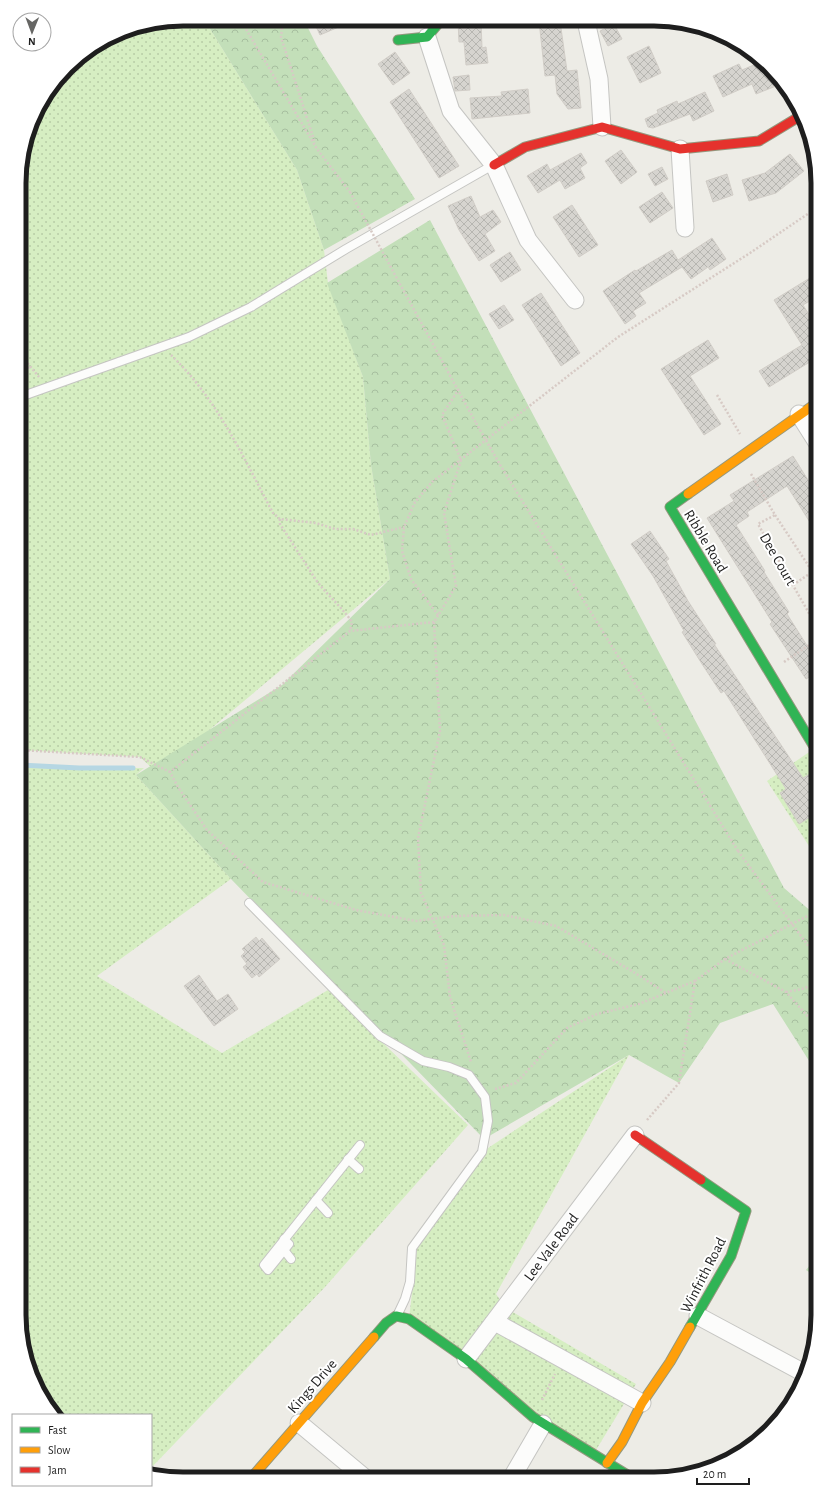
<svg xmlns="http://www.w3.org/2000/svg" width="837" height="1498" font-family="'Alegreya Sans',sans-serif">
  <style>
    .grass { fill: url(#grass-dots) }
    .forest { fill: url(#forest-crowns) }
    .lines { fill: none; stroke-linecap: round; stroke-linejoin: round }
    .stream { stroke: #b6d7e3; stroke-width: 5 }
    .building { fill: url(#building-cross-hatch); stroke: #d1cdc7 }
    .lane-casing { stroke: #c5c5c2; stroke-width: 10 }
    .street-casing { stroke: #c5c5c2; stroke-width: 19 }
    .fast-casing { stroke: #94987e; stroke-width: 11 }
    .slow-casing { stroke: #94987e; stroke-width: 11 }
    .jam-casing { stroke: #94987e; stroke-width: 11 }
    .path { stroke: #d7cac5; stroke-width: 2.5; stroke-dasharray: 2 2; stroke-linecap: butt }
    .lane { stroke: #fcfcfb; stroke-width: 8 }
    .street { stroke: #fcfcfb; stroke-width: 17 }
    .fast { stroke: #30b455; stroke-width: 9 }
    .slow { stroke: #ff9f0a; stroke-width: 9 }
    .jam { stroke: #e5322d; stroke-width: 9 }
    .path-bridge { stroke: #d7cac5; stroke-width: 2.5; stroke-dasharray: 2 2; stroke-linecap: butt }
    .labels { text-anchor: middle; stroke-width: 4; stroke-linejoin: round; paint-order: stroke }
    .street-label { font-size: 15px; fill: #1e1e1e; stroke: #fff }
    .rim { fill: none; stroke: #1e1e1e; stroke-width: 5 }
  </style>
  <defs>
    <pattern id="grass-dots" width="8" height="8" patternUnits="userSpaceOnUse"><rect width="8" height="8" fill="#d6eec2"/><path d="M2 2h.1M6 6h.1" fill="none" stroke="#b7cca6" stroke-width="1.8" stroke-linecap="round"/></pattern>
    <pattern id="forest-crowns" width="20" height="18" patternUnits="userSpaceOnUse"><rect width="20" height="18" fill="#c3dfb9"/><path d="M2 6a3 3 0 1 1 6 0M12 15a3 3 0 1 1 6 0" fill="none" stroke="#a7bf9f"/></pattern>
    <pattern id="building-cross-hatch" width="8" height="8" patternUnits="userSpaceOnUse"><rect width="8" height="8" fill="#d6d4cf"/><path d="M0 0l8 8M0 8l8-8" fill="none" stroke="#b7b6b1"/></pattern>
  </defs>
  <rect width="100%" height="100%" fill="#edece6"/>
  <!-- grass -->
  <g class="grass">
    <polygon points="183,19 204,19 297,170 324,250 328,283 363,377 371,465 390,579 202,736 152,768 140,757 20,750 20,162 36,110 75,60 120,31"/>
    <polygon points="818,746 818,860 767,781"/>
    <polygon points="20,765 79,768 144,768 136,775 231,879 97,976 222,1053 328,990 468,1125 325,1287 151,1468 151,1415 53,1415 28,1368 19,1315"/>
    <polygon points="629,1055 496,1294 506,1308 636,1384 593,1455 409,1319 417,1249 482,1152"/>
  </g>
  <!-- forest -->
  <g class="forest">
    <polygon points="204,19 304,20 317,46 415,199 324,250 297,170"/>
    <polygon points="430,220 784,888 813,913 818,913 818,1075 773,1004 720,1023 679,1083 629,1055 484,1139 231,879 136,775 282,685 390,579 371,465 363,377 327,283"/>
    <polygon points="818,1255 818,1278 806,1270"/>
  </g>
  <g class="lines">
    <!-- stream -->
    <polyline class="stream" points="20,765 79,768 133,768"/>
  </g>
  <!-- building -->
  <g class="building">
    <polygon points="313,20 355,20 320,35"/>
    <polygon points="458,21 481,21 482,48 486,47 488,63 466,65 464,42 459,42"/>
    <polygon points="539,21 560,21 567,71 577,70 581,108 568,109 557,94 555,75 545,76"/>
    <polygon points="614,24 622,39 608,46 600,31"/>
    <polygon points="649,46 661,73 640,83 627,57"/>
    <polygon points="395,52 410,73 393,85 378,64"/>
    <polygon points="763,61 767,65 776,86 756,94 752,84 723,97 713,76 739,64 742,70"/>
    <polygon points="469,75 470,90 455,91 453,77"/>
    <polygon points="409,89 459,166 439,178 390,102"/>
    <polygon points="528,89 530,113 472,119 470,98 502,96 501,92"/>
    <polygon points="705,92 714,111 693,121 690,114 653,128 648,127 645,119 658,113 657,110 677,101 678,104"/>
    <polygon points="621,150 637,172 621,184 605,161"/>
    <polygon points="581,153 587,163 580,168 585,178 565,189 560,180 538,193 527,176 547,164 550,170"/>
    <polygon points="790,154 804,171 776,193 749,201 742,180 765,173"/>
    <polygon points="662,167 668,179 655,186 648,174"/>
    <polygon points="727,174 733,195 713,202 706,181"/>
    <polygon points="662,192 673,208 650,223 639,207"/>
    <polygon points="471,196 480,217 493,210 501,222 485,234 495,251 479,261 459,230 448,206"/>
    <polygon points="572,205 598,245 579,257 553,217"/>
    <polygon points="712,238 726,259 710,270 708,267 691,279 682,267 639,293 646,303 633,311 636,316 625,324 603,291 635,270 636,271 672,250 678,260"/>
    <polygon points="510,252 521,270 501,282 490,265"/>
    <polygon points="818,273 818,296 803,305 818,329 818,357 769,387 759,371 802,345 774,300"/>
    <polygon points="541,293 580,353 561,366 522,305"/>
    <polygon points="504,305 514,320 499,329 489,314"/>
    <polygon points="708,340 719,358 690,376 721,424 704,435 661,369"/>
    <polygon points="793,456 818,496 818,535 787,486 747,512 749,516 736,525 765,571 764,572 789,612 787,614 813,655 818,652 818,672 806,679 770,624 772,622 707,518 734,501 730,495"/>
    <polygon points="650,531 669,559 666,561 688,601 716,644 714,644 803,778 818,769 818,812 799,824 780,793 786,789 724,691 721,693 702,664 682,632 684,631 653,576 631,544"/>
    <polygon points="256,937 259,941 262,938 280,959 259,977 257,974 252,978 243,967 247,964 241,956 245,952 242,949"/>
    <polygon points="199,975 217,1001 228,994 238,1009 214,1026 184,986"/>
  </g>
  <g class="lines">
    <defs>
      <g id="lane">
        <polyline points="20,397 189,337 251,307 346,249 493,165"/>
        <polyline points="249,903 380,1036 423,1061 449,1067 469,1075 485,1097 488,1121 482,1152 412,1248 410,1282 405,1299 397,1316"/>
        <polyline points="348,1159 359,1169"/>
        <polyline points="316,1200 328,1213"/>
        <polyline points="284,1239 289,1244 268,1270 264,1265 360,1145"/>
        <polyline points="284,1250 291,1259"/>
      </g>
      <g id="street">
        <polyline points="586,21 599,79 602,127"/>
        <polyline points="427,37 451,111 494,165 528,240 575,300"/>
        <polyline points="680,149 685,228"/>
        <polyline points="799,414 818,444"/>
        <polyline points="698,1316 806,1374"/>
        <polyline points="495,1322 642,1403"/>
        <polyline points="466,1359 635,1135"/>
        <polyline points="299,1423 365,1478"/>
        <polyline points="511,1479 543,1424"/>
      </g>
      <g id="fast">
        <polyline points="398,40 427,37 438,24"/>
        <polyline points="688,494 670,507 813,745"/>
        <polyline points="690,1327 731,1256 746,1211 701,1180"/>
        <polyline points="374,1337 386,1323 396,1316 409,1319 466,1359 533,1417 634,1479"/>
      </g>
      <g id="slow">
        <polyline points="688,494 818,402"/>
        <polyline points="607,1463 622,1442 642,1403 670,1362 690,1327"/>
        <polyline points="251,1478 374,1337"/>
      </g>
      <g id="jam">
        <polyline points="494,165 525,147 602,127 680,149 759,141 802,115"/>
        <polyline points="635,1135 701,1180"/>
      </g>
    </defs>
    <!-- lane casing -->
    <use href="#lane" class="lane-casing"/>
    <!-- street casing -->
    <use href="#street" class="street-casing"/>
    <!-- fast casing -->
    <use href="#fast" class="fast-casing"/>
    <!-- slow casing -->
    <use href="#slow" class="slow-casing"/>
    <!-- jam casing -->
    <use href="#jam" class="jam-casing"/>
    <!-- path -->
    <g class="path">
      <polyline points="240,19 317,149 350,192"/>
      <polyline points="283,20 281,37 315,143"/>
      <polyline points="394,273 476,423"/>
      <polyline points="20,354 39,377"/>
      <path d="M171 355C218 400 243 457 273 513L280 519 316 523 335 529H353L371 535 404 527"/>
      <polyline points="20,370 31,367"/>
      <polyline points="459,389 442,415 461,460 444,513 456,586 434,622 440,731 418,838 421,893 444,945 450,997 471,1062"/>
      <polyline points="717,395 740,434"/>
      <polyline points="502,468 738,851"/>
      <polyline points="751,474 775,515 758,524 818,629"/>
      <polyline points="775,515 818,580"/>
      <path d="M280 519V524L316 580C327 595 341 606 352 622L350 631"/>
      <polyline points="793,585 818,568"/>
      <polyline points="438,615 411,579 402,551 404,527 415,502 432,482 618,337 750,253 818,207"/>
      <polyline points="434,622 350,631 170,772 178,787 207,830 263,882 356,910 416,921 456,916 504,915 556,926 635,973 666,993"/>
      <polyline points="784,662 818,639"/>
      <polyline points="20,750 140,757 170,772"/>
      <polyline points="725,959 786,992 818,1028"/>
      <polyline points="786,992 802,989 818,983"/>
      <polyline points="495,1089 516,1083 567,1028 597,1014 639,1004 695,981"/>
      <polyline points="647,1120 679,1083 695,981 725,959 813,913 818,913"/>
      <polyline points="542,1400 555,1374"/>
    </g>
    <!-- lane -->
    <use href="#lane" class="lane"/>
    <!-- street -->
    <use href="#street" class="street"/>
    <!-- fast -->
    <use href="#fast" class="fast"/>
    <!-- slow -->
    <use href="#slow" class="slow"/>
    <!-- jam -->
    <use href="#jam" class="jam"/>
    <!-- path-bridge -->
    <g class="path-bridge">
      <polyline points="350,192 394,273"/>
      <polyline points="476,423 502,468"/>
      <polyline points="738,851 818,959"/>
    </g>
  </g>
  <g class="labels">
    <!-- street labels -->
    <g class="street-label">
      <text transform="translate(706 541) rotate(59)" y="5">Ribble Road</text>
      <text transform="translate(778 559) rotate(60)" y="5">Dee Court</text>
      <text transform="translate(551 1247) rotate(-53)" y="5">Lee Vale Road</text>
      <text transform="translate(703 1275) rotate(-63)" y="5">Winfrith Road</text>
      <text transform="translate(312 1386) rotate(-49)" y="5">Kings Drive</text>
    </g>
  </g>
  <!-- crop -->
  <path d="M0 0H837V1498H0ZM183 26H654A157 157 0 0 1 811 183V1315A157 157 0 0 1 654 1472H183A157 157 0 0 1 26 1315V183A157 157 0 0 1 183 26Z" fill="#fff" fill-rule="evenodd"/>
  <path class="rim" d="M183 26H654A157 157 0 0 1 811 183V1315A157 157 0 0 1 654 1472H183A157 157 0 0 1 26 1315V183A157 157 0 0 1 183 26Z"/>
  <!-- legend -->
  <rect x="12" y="1414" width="140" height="72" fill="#ffffff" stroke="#a5a5a5"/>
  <rect x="20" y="1427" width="20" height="6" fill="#30b455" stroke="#a5a5a5"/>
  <text x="48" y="1434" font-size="12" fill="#1e1e1e">Fast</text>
  <rect x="20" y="1447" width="20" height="6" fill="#ff9f0a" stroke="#a5a5a5"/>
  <text x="48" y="1454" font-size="12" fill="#1e1e1e">Slow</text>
  <rect x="20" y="1467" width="20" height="6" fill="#e5322d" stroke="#a5a5a5"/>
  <text x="48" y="1474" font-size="12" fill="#1e1e1e">Jam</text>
  <!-- north arrow -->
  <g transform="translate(32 32) rotate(181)"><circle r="19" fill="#ffffff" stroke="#a5a5a5"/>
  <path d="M0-3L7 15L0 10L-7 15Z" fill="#666664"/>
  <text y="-6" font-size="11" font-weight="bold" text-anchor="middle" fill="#1e1e1e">N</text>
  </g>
  <!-- scale -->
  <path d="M697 1478v6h52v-6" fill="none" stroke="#1e1e1e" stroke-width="2"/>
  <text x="703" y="1478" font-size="12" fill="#1e1e1e" stroke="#ffffff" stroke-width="3" paint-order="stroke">20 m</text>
</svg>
